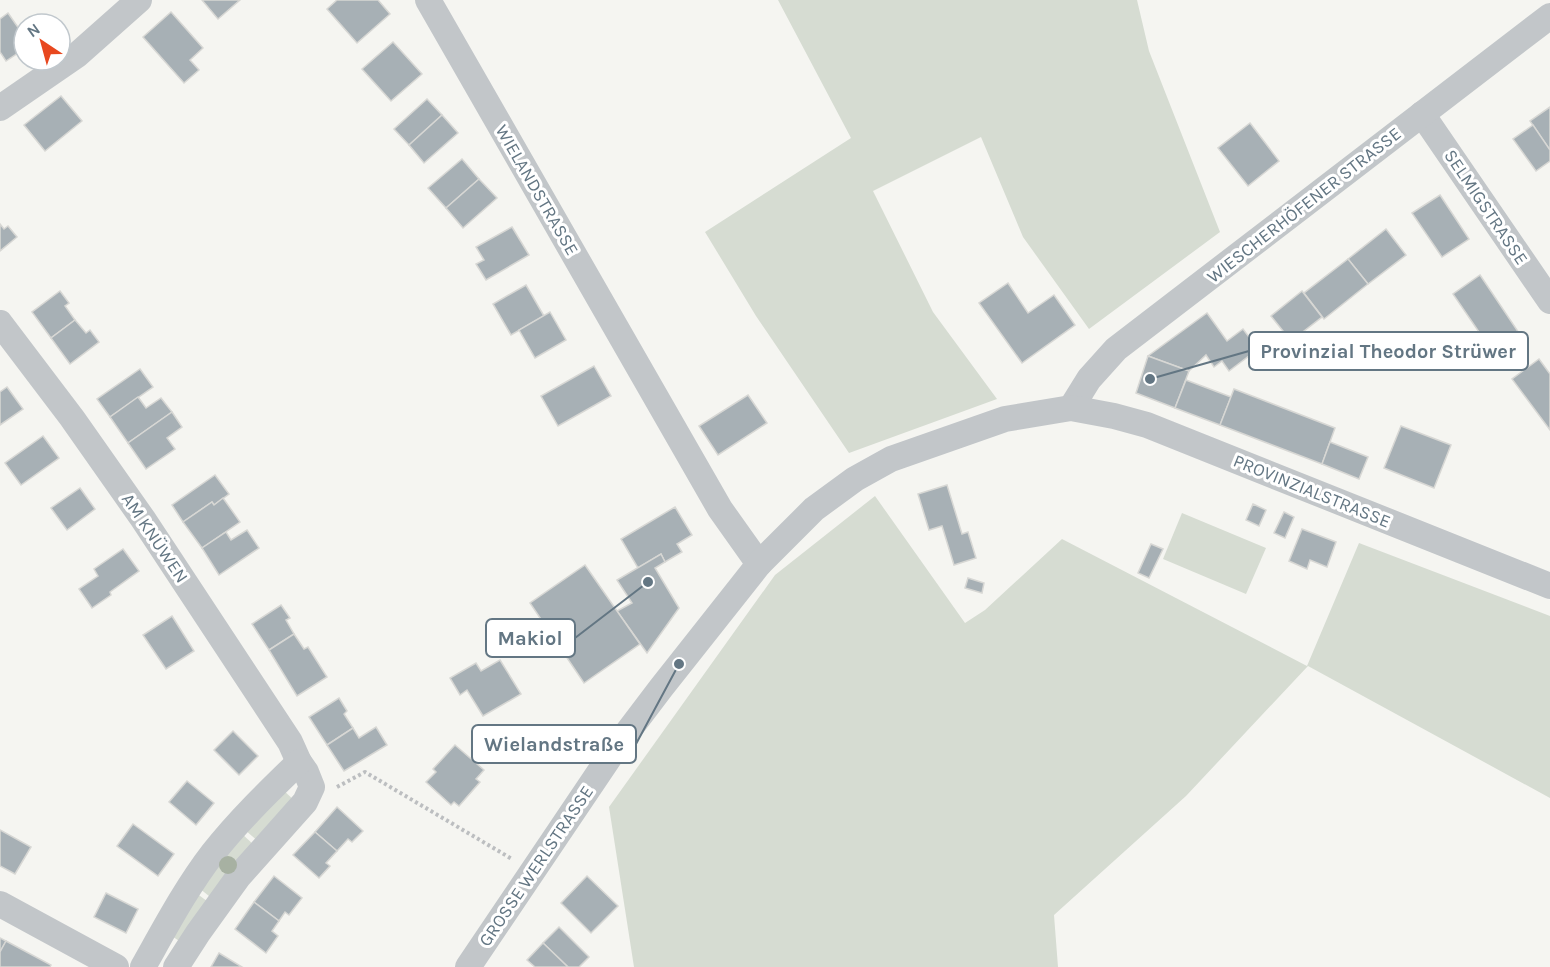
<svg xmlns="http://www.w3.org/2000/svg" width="1550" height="967" font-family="Karla,sans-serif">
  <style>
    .green { fill: #d6dcd2 }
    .building { fill: #a7b0b5; stroke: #d7d7d4; stroke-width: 1.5 }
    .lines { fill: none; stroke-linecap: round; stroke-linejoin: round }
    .path { stroke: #bcbec0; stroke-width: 4; stroke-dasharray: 3 3; stroke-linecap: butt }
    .minor { stroke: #c2c6c9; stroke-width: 26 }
    .tree { fill: #a7b1a2 }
    .labels { text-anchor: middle; stroke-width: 6; stroke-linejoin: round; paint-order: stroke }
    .street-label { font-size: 18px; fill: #637683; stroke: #fff }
    .leader { fill: none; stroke: #637683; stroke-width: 2 }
    .callout-dot { fill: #637683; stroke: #fff; stroke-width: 2 }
    .callout { fill: #fff; stroke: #637683; stroke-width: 2 }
    .callout-label { font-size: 20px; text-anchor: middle; font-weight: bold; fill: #637683 }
  </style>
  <rect width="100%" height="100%" fill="#f5f5f1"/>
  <!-- green -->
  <g class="green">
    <polygon points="778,0 1137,0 1149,51 1220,232 1089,329 1023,237 981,137 873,191 933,312 997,399 849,453 756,316 705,232 851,138"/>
    <polygon points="875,496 965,623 985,610 1062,539 1307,666 1359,543 1550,616 1550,798 1308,666 1186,796 1054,915 1058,967 634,967 609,807 775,575"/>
    <polygon points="1182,513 1266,548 1246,594 1163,559"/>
    <polygon points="282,789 296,802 259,842 245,830"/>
    <polygon points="241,833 255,846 214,900 199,888"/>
    <polygon points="196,893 211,904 184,944 170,935"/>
  </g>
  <!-- building -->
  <g class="building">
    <polygon points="202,0 240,0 218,19"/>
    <polygon points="337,0 378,0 390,14 357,43 327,9"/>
    <polygon points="171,12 203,48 190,60 199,70 184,83 143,37"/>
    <polygon points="8,13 24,36 24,49 6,61 0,52 0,19"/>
    <polygon points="393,42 422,74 391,101 362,69"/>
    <polygon points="61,96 82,121 45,151 24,125"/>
    <polygon points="427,99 442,115 409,145 394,129"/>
    <polygon points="1550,107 1550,150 1530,121"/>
    <polygon points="442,115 458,133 424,163 409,145"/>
    <polygon points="1250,123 1279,161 1248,186 1218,148"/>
    <polygon points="1533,125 1550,150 1550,161 1536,171 1513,139"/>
    <polygon points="462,159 479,179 446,208 428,188"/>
    <polygon points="479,179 497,198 463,228 446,208"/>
    <polygon points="1440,195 1469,239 1442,257 1412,213"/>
    <polygon points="0,224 4,229 8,226 17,237 0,251"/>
    <polygon points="512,227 529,255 486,280 476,264 484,260 476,247"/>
    <polygon points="1386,229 1406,255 1368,284 1348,259"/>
    <polygon points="1348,259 1368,284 1324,319 1304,293"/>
    <polygon points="1480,275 1521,336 1494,354 1453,294"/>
    <polygon points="1008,283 1028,313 1054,295 1075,325 1022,363 979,303"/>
    <polygon points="526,285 544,316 511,335 493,304"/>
    <polygon points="60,291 69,303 65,306 75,320 51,338 32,312"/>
    <polygon points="1302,291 1322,317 1291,341 1271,316"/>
    <polygon points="550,312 566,340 535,358 519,330"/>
    <polygon points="1207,313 1227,341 1243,329 1258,349 1229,371 1222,361 1214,367 1206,355 1189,371 1148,356"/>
    <polygon points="75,320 86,333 90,330 99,342 70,364 51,338"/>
    <polygon points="1148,356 1189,371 1175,408 1136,393"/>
    <polygon points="1539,359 1550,374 1550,430 1512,379"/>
    <polygon points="594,366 611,396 558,426 541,396"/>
    <polygon points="140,369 153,387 110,417 97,399"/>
    <polygon points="1186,380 1231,397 1220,425 1175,408"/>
    <polygon points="7,387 23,409 0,425 0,392"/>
    <polygon points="1234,389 1335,428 1322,464 1220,425"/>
    <polygon points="748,395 767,423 718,455 699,426"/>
    <polygon points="138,397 146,408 161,398 172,412 128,443 110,417"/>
    <polygon points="172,412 182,427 167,438 175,449 146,469 128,443"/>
    <polygon points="1401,426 1451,445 1434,488 1384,468"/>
    <polygon points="43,436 59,458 21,485 5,463"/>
    <polygon points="1330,442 1368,457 1359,479 1322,464"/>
    <polygon points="215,475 229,494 214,505 212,502 183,522 172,505"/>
    <polygon points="947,485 962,534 968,532 976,558 954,565 942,526 929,530 918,494"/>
    <polygon points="80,488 95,509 67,530 51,508"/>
    <polygon points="223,498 240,522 202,548 183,522 212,502 214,505"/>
    <polygon points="1253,504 1266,510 1259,526 1246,520"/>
    <polygon points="675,507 692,535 677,544 682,552 665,562 661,554 638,568 621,539"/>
    <polygon points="1284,512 1294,517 1285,538 1274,533"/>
    <polygon points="1302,529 1336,542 1327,567 1310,560 1307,569 1289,561"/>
    <polygon points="247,530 259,548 219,575 202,548 226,532 231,540"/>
    <polygon points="1151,544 1163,549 1149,578 1138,573"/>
    <polygon points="123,549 139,571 110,592 111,595 92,608 79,589 98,576 94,569"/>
    <polygon points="661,554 665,562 655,568 679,608 647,653 617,611 632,603 617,580"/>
    <polygon points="585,565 640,644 584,683 530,603"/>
    <polygon points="968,578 984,583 982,593 965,588"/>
    <polygon points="281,605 290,618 286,620 294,634 269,650 252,624"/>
    <polygon points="172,616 194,651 166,669 143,635"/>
    <polygon points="294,634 304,649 308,647 327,677 297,696 269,650"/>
    <polygon points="500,660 521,694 483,716 467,690 460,695 450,678 476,663 481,671"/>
    <polygon points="339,698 347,711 344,714 353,728 327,745 309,717"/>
    <polygon points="376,727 387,745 344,771 327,745 353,728 359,738"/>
    <polygon points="233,731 258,756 239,775 214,750"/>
    <polygon points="455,745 484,770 476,779 480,782 459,806 454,802 451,805 426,782 436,772 433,769"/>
    <polygon points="187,781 214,803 196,825 169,802"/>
    <polygon points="337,807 363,831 352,842 348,839 337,851 315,832"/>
    <polygon points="133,824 174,854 158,876 117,846"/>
    <polygon points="0,830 31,847 15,874 0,866"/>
    <polygon points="315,832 337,851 326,863 330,866 319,878 293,855"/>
    <polygon points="274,876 302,898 289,915 285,912 279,921 254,902"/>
    <polygon points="587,876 618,906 591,933 561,903"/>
    <polygon points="106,893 138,909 126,933 94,917"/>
    <polygon points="254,902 279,921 272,931 278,936 266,953 235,929"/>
    <polygon points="559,927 589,957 579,967 568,967 543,943"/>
    <polygon points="0,938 6,941 0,952"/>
    <polygon points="6,941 51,965 50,967 0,967 0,952"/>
    <polygon points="543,943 568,967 535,967 527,960"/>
    <polygon points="219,953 242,967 211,967"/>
  </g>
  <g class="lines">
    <!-- path -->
    <polyline class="path" points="337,787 365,772 512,859"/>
    <!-- minor -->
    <g class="minor">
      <polyline points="428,0 720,509 759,564"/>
      <polyline points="0,108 77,55 139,0"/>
      <polyline points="1422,114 1550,301"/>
      <polyline points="0,323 72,418 143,519 290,742 299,762 306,772 312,787 305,802 239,876 198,933 176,967"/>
      <polyline points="1071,408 1089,379 1116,349 1550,16"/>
      <polyline points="0,904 116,967"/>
      <path d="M143 967C165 928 186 888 213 853 239 820 269 791 299 762"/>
      <polyline points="468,967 617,746 661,688 759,564 814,509 855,479 891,459 1005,419 1071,408 1114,416 1147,425 1550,586"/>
    </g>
  </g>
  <!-- trees -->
  <circle class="tree" cx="228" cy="865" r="9"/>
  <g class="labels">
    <!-- street labels -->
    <g class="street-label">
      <text transform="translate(537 190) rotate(60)" y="6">WIELANDSTRASSE</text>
      <text transform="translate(1304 205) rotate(-38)" y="6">WIESCHERHÖFENER STRASSE</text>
      <text transform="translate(1486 207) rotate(56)" y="6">SELMIGSTRASSE</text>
      <text transform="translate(1312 491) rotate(22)" y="6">PROVINZIALSTRASSE</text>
      <text transform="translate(155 538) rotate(56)" y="6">AM KNÜWEN</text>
      <text transform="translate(536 866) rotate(-56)" y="6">GROSSE WERLSTRASSE</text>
    </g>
  </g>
  <!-- callouts -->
  <path class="leader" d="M1150 379L1249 351M648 582L575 638M679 664L636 744"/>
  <g class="callout-dot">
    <circle cx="1150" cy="379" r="6"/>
    <circle cx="648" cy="582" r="6"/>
    <circle cx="679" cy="664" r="6"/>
  </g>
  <g class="callout">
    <rect x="1249" y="332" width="279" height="38" rx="6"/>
    <rect x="486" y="619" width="89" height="38" rx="6"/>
    <rect x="472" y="725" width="164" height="38" rx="6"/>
  </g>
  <g class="callout-label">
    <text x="1388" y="358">Provinzial Theodor Strüwer</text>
    <text x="530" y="645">Makiol</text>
    <text x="554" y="751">Wielandstraße</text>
  </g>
  <!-- north arrow -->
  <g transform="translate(42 42) rotate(324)"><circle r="28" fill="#ffffff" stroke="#c1c8cd" stroke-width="1.5"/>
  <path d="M0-4.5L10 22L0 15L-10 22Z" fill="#e8481f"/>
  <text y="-9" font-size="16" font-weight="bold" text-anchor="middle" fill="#637683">N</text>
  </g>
</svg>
